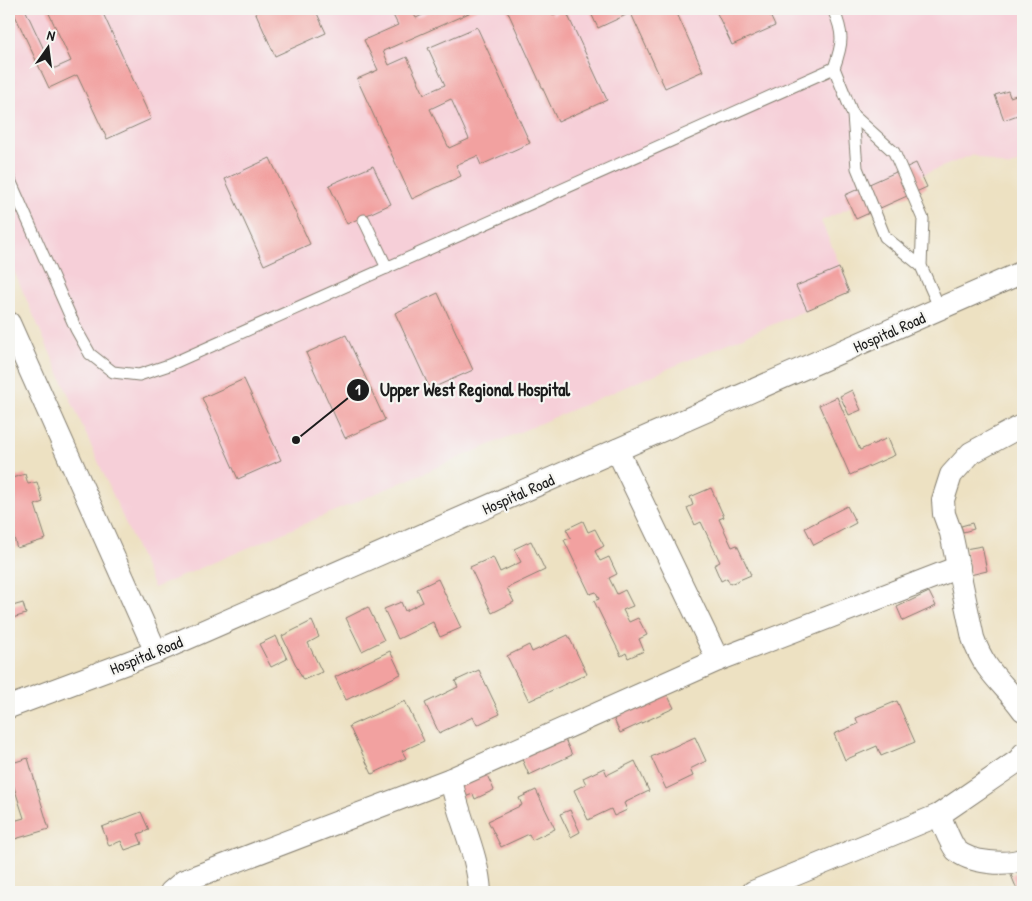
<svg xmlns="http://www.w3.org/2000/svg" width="1032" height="901" font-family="'Patrick Hand',sans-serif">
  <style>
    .built { fill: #f6cfd8 }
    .building { fill: #f2a1a0; fill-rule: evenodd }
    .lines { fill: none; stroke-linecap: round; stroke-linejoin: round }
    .service-casing { stroke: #847e6f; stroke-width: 13 }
    .minor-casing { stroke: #847e6f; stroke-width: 24 }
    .service { stroke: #fff; stroke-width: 11 }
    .minor { stroke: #fff; stroke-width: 22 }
    .labels { text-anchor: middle; stroke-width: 4.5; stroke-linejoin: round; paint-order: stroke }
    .street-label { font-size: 16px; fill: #1c1c1c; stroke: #f6f6f2 }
    .leader { fill: none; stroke: #1c1c1c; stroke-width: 2 }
    .callout-dot { fill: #1c1c1c; stroke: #f6f6f2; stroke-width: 2 }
    .mark-label { font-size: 15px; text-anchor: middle; font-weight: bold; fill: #fff }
    .callout-label { font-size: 18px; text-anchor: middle; font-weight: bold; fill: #1c1c1c; stroke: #f6f6f2; stroke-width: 4.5; stroke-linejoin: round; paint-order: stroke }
  </style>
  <rect width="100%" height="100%" fill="#f6f6f2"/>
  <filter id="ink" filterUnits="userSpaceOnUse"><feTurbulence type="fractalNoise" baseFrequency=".02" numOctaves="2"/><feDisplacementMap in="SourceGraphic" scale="10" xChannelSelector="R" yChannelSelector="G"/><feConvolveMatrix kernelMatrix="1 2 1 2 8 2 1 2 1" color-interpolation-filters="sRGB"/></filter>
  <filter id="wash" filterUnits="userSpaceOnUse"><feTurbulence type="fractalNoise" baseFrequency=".0096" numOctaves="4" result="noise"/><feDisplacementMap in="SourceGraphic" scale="20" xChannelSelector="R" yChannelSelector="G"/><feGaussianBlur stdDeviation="1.12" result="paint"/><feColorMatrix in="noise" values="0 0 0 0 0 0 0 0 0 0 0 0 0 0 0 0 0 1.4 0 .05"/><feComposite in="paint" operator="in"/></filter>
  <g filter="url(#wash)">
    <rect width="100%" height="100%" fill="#ede1c2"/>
    <!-- built -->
    <polygon class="built" points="9,9 1023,9 1023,160 1008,167 972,155 924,174 821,221 851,291 154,588 9,260"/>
    <g id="blocks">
      <!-- building -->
      <g class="building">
        <polygon points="12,9 25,9 53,69 71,61 47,9 101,9 151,119 107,139 77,75 49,88"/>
        <polygon points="254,9 315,9 326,33 275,56"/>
        <path d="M390 9H411L416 18 435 9H478L383 51 389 65 407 57 424 94 445 85 428 48 477 27 530 143 481 165 477 156 456 165 461 176 412 199 357 79 378 70 364 40 398 25ZM451 99 469 139 449 148 430 109Z"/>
        <polygon points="510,9 551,9 553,15 565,9 607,100 558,122 507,10"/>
        <polygon points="589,9 623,9 626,15 598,28"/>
        <polygon points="629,9 675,9 703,71 665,88"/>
        <polygon points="715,9 767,9 775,26 732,45"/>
        <polygon points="1008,91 1010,97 1023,93 1023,113 1004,120 995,95"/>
        <polygon points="270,158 310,244 264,265 225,179"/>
        <polygon points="916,163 927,187 856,219 845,195"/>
        <polygon points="373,166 391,204 347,224 329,185"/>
        <polygon points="839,268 849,292 807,310 796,286"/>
        <polygon points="438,293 473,370 430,389 395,313"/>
        <polygon points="346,335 385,420 345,438 306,353"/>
        <polygon points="244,379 281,460 238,479 202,398"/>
        <polygon points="852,390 861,410 849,415 840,396"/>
        <polygon points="837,397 860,450 888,438 895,455 850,475 819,405"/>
        <polygon points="25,474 28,484 37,482 43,502 35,505 46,539 17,548 9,521 9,479"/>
        <polygon points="711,488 724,517 719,519 732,547 737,545 751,575 730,584 727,578 721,581 714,565 720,562 701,522 695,525 687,508 693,505 690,497"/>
        <polygon points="847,506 856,523 814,545 805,528"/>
        <polygon points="583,521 588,532 595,529 604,546 595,551 600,561 609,557 617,574 609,578 617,594 625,590 633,606 623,610 629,622 638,618 647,635 639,639 644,651 628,658 626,653 621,656 594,601 599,599 596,592 590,594 564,540 571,538 566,529"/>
        <polygon points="972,523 974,529 963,532 961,526"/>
        <polygon points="531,541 545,570 507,588 514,602 492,613 470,567 493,557 500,572 521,562 514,549"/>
        <polygon points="982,546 987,571 970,575 965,549"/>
        <polygon points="438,579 461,628 440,637 433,622 398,639 384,609 401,602 405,611 423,602 417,589"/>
        <polygon points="929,592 936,606 903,621 897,607"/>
        <polygon points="23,603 26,614 9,619 9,607"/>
        <polygon points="368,607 384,640 362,651 346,618"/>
        <polygon points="312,621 319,637 308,643 322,672 303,680 282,636"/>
        <polygon points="568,635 587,674 529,701 507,656 529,645 532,652"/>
        <polygon points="276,636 287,659 271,667 259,644"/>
        <polygon points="390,651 401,674 346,700 335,677"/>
        <polygon points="479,670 500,714 477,725 473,717 439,733 425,703 458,687 455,681"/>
        <polygon points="666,692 674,708 620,733 613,717"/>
        <polygon points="405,701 424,741 402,751 406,758 372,774 349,726"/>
        <polygon points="897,701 915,742 881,756 877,746 845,760 834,734 858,724 856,718"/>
        <polygon points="564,737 572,755 529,775 521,757"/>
        <polygon points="695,737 706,761 690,769 693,776 666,789 651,757"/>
        <polygon points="28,758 49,829 15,839 10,822 24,818 13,784 9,785 9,764"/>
        <polygon points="635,761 649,791 624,803 627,810 614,816 611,809 588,820 574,790 586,784 583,778 604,768 607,775"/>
        <polygon points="486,773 494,790 475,799 473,794 462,798 457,787"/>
        <polygon points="536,790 555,829 532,840 529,834 501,847 488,821 522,805 519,798"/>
        <polygon points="570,810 580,832 571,837 560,814"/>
        <polygon points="141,812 149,830 138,834 142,844 125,850 121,841 109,846 102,827"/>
        <polygon points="1023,869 1023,892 1018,892 1011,875"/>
      </g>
    </g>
  </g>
  <g filter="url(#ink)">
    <use href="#blocks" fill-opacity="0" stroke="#847e6f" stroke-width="1"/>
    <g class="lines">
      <defs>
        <g id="service">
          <path d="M833 9C844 34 843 43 834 68L853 115 857 168 885 237 921 266"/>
          <polyline points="853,115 894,152 923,219 921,266 940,309"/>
          <polyline points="9,178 76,329 90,354 113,372 139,375 169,365 834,68"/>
          <polyline points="364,220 387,268"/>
        </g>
        <g id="minor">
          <polyline points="9,323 156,652"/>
          <path d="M1023 425 971 453 951 475 943 500 944 514 951 533 973 638C985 673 1004 683 1023 710"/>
          <polyline points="617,450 718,660"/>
          <polyline points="9,707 156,652 1023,272"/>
          <path d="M451 779C458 818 478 853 480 892"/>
          <path d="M939 815C944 825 950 843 956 850 969 863 1008 866 1023 859"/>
          <polyline points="171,892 184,881 451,779 718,660 959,567"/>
          <polyline points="753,892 939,815 1019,760 1023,754"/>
        </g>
      </defs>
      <!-- service casing -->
      <use href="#service" class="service-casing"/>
      <!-- minor casing -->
      <use href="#minor" class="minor-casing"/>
      <!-- service -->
      <use href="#service" class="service"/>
      <!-- minor -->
      <use href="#minor" class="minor"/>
    </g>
  </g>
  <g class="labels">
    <!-- street labels -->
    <g class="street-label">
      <text transform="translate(889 332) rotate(-24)" y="6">Hospital Road</text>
      <text transform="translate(518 494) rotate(-24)" y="6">Hospital Road</text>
      <text transform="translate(146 655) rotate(-22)" y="6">Hospital Road</text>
    </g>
  </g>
  <!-- callouts -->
  <path class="leader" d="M296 440L358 390"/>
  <g class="callout-dot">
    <circle cx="296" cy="440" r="5"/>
    <circle cx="358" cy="390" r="12"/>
  </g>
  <g class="mark-label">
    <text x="358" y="395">1</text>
  </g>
  <g class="callout-label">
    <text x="475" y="396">Upper West Regional Hospital</text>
  </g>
  <!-- margin -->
  <rect width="1032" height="901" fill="none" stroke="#f6f6f2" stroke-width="30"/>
  <!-- north arrow -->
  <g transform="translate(48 48) rotate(14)" stroke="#f6f6f2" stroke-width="4" paint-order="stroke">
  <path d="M0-4L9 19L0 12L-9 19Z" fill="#1c1c1c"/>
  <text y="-8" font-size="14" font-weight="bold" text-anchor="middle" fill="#1c1c1c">N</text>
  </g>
</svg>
